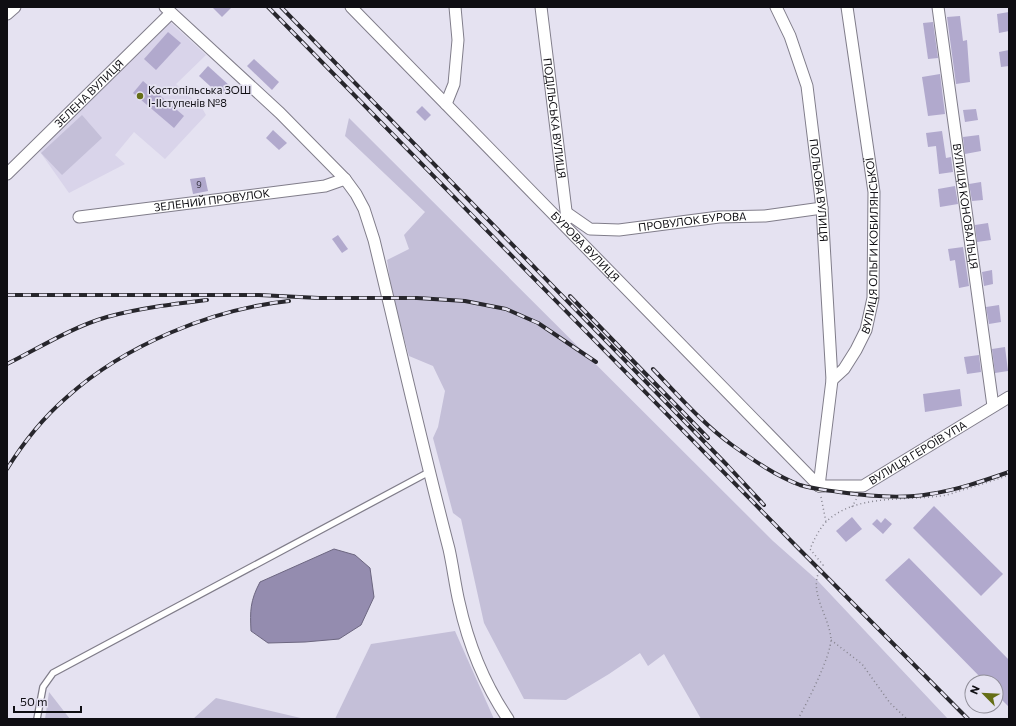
<svg xmlns="http://www.w3.org/2000/svg" width="1016" height="726" font-family="Commissioner,sans-serif">
  <style>
    .built { fill: #d9d4ea }
    .green { fill: #c4bfd8 }
    .water { fill: #948caf; stroke: #6c6680 }
    .building { fill: #b1a9cd }
    .lines { fill: none; stroke-linecap: round; stroke-linejoin: round }
    .lane-casing { stroke: #807d8a; stroke-width: 8 }
    .street-casing { stroke: #807d8a; stroke-width: 13 }
    .path { stroke: #878590; stroke-width: 1.5; stroke-dasharray: 1 3; stroke-linecap: butt }
    .lane { stroke: #fff; stroke-width: 5.5 }
    .street { stroke: #fff; stroke-width: 11 }
    .rail-casing { stroke: #27262c; stroke-width: 4 }
    .rail { stroke: #e5e2f1; stroke-width: 2.5; stroke-dasharray: 8; stroke-linecap: butt }
    .poi-dot { fill: #656e16; stroke: #e5e2f1; stroke-width: 1.5 }
    .labels { text-anchor: middle; stroke-width: 3.5; stroke-linejoin: round; paint-order: stroke }
    .number-label { font-size: 9px; fill: #383542 }
    .poi-label { font-size: 11px; fill: #0f0e13; stroke: #e5e2f1; text-anchor: start }
    .street-label { font-size: 11px; fill: #0f0e13; stroke: #e5e2f1 }
  </style>
  <rect width="100%" height="100%" fill="#e5e2f1"/>
  <!-- built -->
  <polygon class="built" points="168,20 206,55 176,84 202,108 206,115 165,159 134,132 115,155 125,164 69,193 38,149"/>
  <!-- green -->
  <g class="green">
    <polygon points="82,115 102,138 62,175 41,153"/>
    <polygon points="349,118 773,541 817,580 948,719 701,719 664,654 648,666 640,653 609,674 566,700 524,699 484,623 461,519 453,513 433,438 438,427 445,391 433,366 409,356 392,294 387,260 409,249 404,235 425,212 345,136"/>
    <polygon points="455,631 494,719 335,719 371,644"/>
    <polygon points="49,692 70,719 45,719"/>
    <polygon points="216,698 305,719 193,719"/>
  </g>
  <!-- water -->
  <path class="water" d="M334 549 355 555 370 568 374 597 361 625 339 639 305 642 268 643 251 631C250 611 250 601 260 582Z"/>
  <!-- building -->
  <g class="building">
    <polygon points="212,7 232,7 222,17"/>
    <polygon points="1009,12 1009,31 999,33 997,14"/>
    <polygon points="960,16 963,41 967,40 970,82 956,84 947,17"/>
    <polygon points="933,22 938,58 928,59 923,23"/>
    <polygon points="168,32 181,43 156,70 144,59"/>
    <polygon points="1009,50 1009,66 1001,67 999,52"/>
    <polygon points="254,59 279,82 272,90 247,66"/>
    <polygon points="208,66 230,86 221,96 199,76"/>
    <polygon points="940,74 945,114 928,116 922,77"/>
    <polygon points="143,81 184,116 174,128 133,93"/>
    <polygon points="422,106 431,115 425,121 416,112"/>
    <polygon points="976,109 978,120 965,122 963,110"/>
    <polygon points="273,130 287,143 279,150 266,138"/>
    <polygon points="942,131 946,158 951,157 953,172 939,174 936,146 928,147 926,133"/>
    <polygon points="979,135 981,151 965,154 963,137"/>
    <polygon points="205,177 208,191 193,194 190,179"/>
    <polygon points="981,182 983,200 972,201 969,184"/>
    <polygon points="955,186 958,204 940,207 938,189"/>
    <polygon points="988,223 991,240 977,242 975,225"/>
    <polygon points="338,235 348,249 342,253 332,239"/>
    <polygon points="963,247 969,286 959,288 955,260 950,261 948,249"/>
    <polygon points="992,270 993,284 984,286 982,272"/>
    <polygon points="999,305 1001,322 989,324 986,307"/>
    <polygon points="1005,347 1008,371 995,373 992,349"/>
    <polygon points="979,355 981,372 967,374 964,357"/>
    <polygon points="960,389 962,406 925,412 923,394"/>
    <polygon points="934,506 1003,574 981,596 913,528"/>
    <polygon points="852,517 862,529 846,542 836,531"/>
    <polygon points="885,518 892,524 883,534 872,524 877,519 881,523"/>
    <polygon points="909,558 1009,660 1009,707 996,694 996,682 985,682 885,580"/>
  </g>
  <g class="lines">
    <defs>
      <polyline id="lane" points="37,719 43,687 53,673 429,472"/>
      <g id="street">
        <path d="M165 7 280 113 345 179 356 194 364 209 374 240C399 343 422 446 449 549 453 567 455 585 459 602 468 643 485 685 508 719"/>
        <path id="s1" d="M351 7 819 486"/>
        <path id="s2" d="M541 7 567 219"/>
        <path id="s3" d="M776 7 790 36 807 86 822 208 832 380 819 486"/>
        <path id="s4" d="M938 7 993 406"/>
        <polyline points="7,14 15,7"/>
        <polyline points="446,104 454,84 458,40 455,7"/>
        <path id="s5" d="M7 174 171 13"/>
        <path id="s6" d="M567 213 590 229 619 230 719 217 765 216 822 208"/>
        <path id="s7" d="M79 217 325 186 345 179"/>
        <path id="s8" d="M832 380 844 369 856 350 866 330 873 298 874 192 847 7"/>
        <path id="s9" d="M819 486H863L1009 397"/>
      </g>
    </defs>
    <!-- lane casing -->
    <use href="#lane" class="lane-casing"/>
    <!-- street casing -->
    <use href="#street" class="street-casing"/>
    <!-- path -->
    <g class="path">
      <polyline points="821,497 826,522"/>
      <polyline points="852,507 858,496"/>
      <polyline points="831,640 862,664 890,703 907,719"/>
      <path d="M798 719C807 703 831 656 831 639 829 614 805 589 823 565L810 549C814 540 818 531 825 523 853 494 903 501 939 496 946 496 953 493 959 491 976 486 993 481 1009 475"/>
    </g>
    <!-- lane -->
    <use href="#lane" class="lane"/>
    <!-- street -->
    <use href="#street" class="street"/>
    <defs>
      <g id="rail">
        <polyline points="268,7 799,549 968,719"/>
        <polyline points="281,7 727,465 764,505"/>
        <polyline points="7,295 259,295 319,298 417,298 465,301 506,309 538,323 596,362"/>
        <polyline points="570,296 708,438"/>
        <path d="M7 364C39 348 72 327 107 317 140 308 174 304 207 300"/>
        <path d="M653 369C678 395 703 424 732 445 753 460 776 476 800 485 813 489 826 490 839 492 867 496 902 499 930 494 957 490 983 481 1009 472"/>
        <path d="M7 469C23 443 44 417 67 397 125 345 212 309 289 301"/>
      </g>
    </defs>
    <!-- rail casing -->
    <use href="#rail" class="rail-casing"/>
    <!-- rail -->
    <use href="#rail" class="rail"/>
  </g>
  <!-- markers -->
  <circle class="poi-dot" cx="140" cy="96" r="4"/>
  <g class="labels">
    <!-- number labels -->
    <g class="number-label">
      <text x="199" y="188">9</text>
    </g>
    <!-- poi labels -->
    <g class="poi-label">
      <text x="148" y="94">Костопільська ЗОШ<tspan x="148" dy="13">І-ІІступенів №8</tspan></text>
    </g>
    <!-- street labels -->
    <g class="street-label">
      <text dy="4" stroke="none"><textPath href="#s5" startOffset="115">ЗЕЛЕНА ВУЛИЦЯ</textPath></text>
      <text dy="4" stroke="none"><textPath href="#s2" startOffset="112">ПОДІЛЬСЬКА ВУЛИЦЯ</textPath></text>
      <text dy="4" stroke="none"><textPath href="#s3" startOffset="190">ПОЛЬОВА ВУЛИЦЯ</textPath></text>
      <text dy="4" stroke="none"><textPath href="#s7" startOffset="134">ЗЕЛЕНИЙ ПРОВУЛОК</textPath></text>
      <text dy="4" stroke="none"><textPath href="#s4" startOffset="201">ВУЛИЦЯ КОНОВАЛЬЦЯ</textPath></text>
      <text dy="4" stroke="none"><textPath href="#s6" startOffset="131">ПРОВУЛОК БУРОВА</textPath></text>
      <text dy="4" stroke="none"><textPath href="#s1" startOffset="335">БУРОВА ВУЛИЦЯ</textPath></text>
      <text dy="4" stroke="none"><textPath href="#s8" startOffset="146">ВУЛИЦЯ ОЛЬГИ КОБИЛЯНСЬКОЇ</textPath></text>
      <text dy="4" stroke="none"><textPath href="#s9" startOffset="108">ВУЛИЦЯ ГЕРОЇВ УПА</textPath></text>
    </g>
  </g>
  <!-- border -->
  <rect width="1016" height="726" fill="none" stroke="#0f0e13" stroke-width="16"/>
  <!-- north arrow -->
  <g transform="translate(984 694) rotate(294)"><circle r="19" fill="#e5e2f1" stroke="#8f8d98"/>
  <path d="M0-3L7 15L0 10L-7 15Z" fill="#656e16"/>
  <text y="-6" font-size="11" font-weight="bold" text-anchor="middle" fill="#0f0e13">N</text>
  </g>
  <!-- scale -->
  <path d="M14 706v6h67v-6" fill="none" stroke="#0f0e13" stroke-width="2"/>
  <text x="20" y="706" font-size="12" fill="#0f0e13" stroke="#e5e2f1" stroke-width="3" paint-order="stroke">50 m</text>
</svg>
